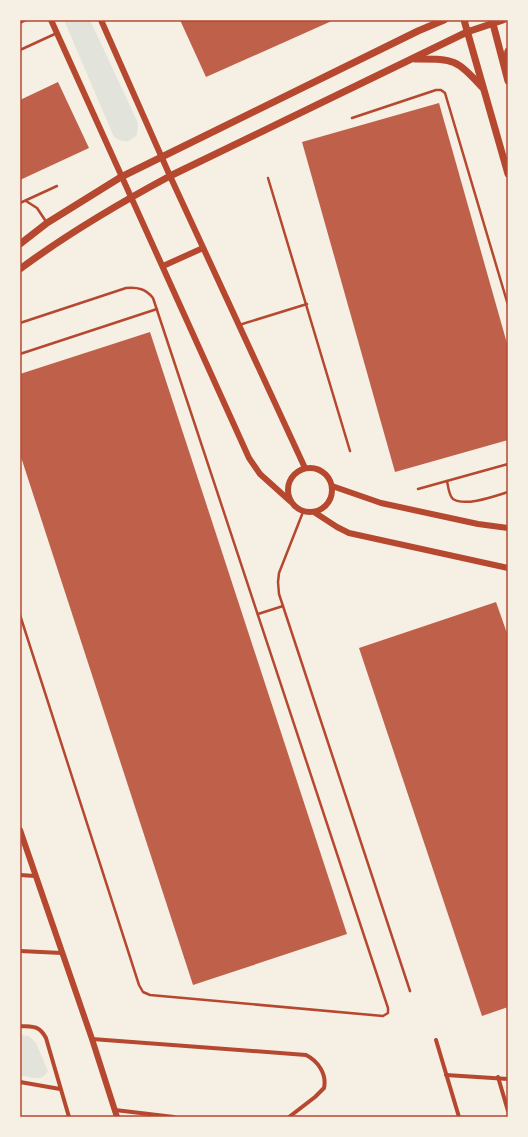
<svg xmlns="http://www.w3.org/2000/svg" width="528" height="1137" font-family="'IBM Plex Sans',sans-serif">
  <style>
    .green { fill: #e2e4dc }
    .building { fill: #bf614a }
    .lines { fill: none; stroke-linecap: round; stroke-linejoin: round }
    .service { stroke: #b5482f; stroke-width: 2.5 }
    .minor { stroke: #b5482f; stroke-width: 4 }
    .tertiary { stroke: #b5482f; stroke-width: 6 }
    .secondary { stroke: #b5482f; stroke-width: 7 }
    .neatline { fill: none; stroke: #b5482f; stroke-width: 1.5 }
  </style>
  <rect width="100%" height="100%" fill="#f6efe4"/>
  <!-- green -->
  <g class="green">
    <path d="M64 20H90L138 123 137 135C128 143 124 143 114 137Z"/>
    <path d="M20 1035 29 1036 36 1043 48 1071C41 1083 31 1077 20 1075Z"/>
  </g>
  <!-- building -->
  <g class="building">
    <polygon points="180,20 334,20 206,77"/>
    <polygon points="58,82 89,148 20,180 20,100"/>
    <polygon points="439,103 508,347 508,440 395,472 302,142"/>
    <polygon points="150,332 347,934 193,985 20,454 20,374"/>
    <polygon points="496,602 508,636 508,1007 482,1016 359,648"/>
  </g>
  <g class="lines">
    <!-- service -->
    <g class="service">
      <polyline points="20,23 26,20"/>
      <polyline points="20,50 57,33"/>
      <polyline points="352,118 436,90 441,90 445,93 508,305"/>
      <polyline points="268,178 350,451"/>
      <polyline points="26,201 37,208 47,223"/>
      <polyline points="20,203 57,186"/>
      <path d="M20 323 126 288C138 287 146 289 153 298L388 1008V1013L383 1016 150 995 143 992 139 985 20 615"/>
      <polyline points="239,325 307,304"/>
      <polyline points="20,354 157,309"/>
      <path d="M447 481C448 486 449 496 453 499 465 507 495 496 508 492"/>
      <polyline points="418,489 508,464"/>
      <polyline points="303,512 279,573 278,582 279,594 410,991"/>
      <polyline points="258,614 283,606"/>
    </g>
    <!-- minor -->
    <g class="minor">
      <polyline points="20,875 35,876"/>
      <polyline points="20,951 62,953"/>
      <path d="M20 1026C33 1027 39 1025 46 1038L69 1117"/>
      <path d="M92 1039 306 1055C318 1061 327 1074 324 1088L315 1097 289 1117"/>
      <polyline points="436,1040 459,1117"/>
      <polyline points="446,1075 508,1079"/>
      <polyline points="498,1077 508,1111"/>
      <polyline points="20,1082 60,1089"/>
      <polyline points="115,1110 174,1117"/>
    </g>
    <!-- tertiary -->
    <g class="tertiary">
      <polyline points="51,20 249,458 260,474 290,501"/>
      <polyline points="101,20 170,176 305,468"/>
      <polyline points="163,266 203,248"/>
      <circle cx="310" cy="490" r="22"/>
      <polyline points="332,486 381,503 478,524 508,528"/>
      <polyline points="314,512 337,527 349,533 508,568"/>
      <polyline points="20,830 92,1039 117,1117"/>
    </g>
    <!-- secondary -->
    <g class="secondary">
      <polyline points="464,20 508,174"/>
      <polyline points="492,20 508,81"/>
      <path d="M415 59C454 59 455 58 482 87"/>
      <polyline points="505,65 508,51"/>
      <polyline points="20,244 47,223 121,177 418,31 444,20"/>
      <path d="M20 269C67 234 118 204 170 176L467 32 503 20"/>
    </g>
  </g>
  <!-- border -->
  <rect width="528" height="1137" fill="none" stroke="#f6efe4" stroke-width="42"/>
  <rect x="21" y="21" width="486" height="1095" class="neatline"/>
</svg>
